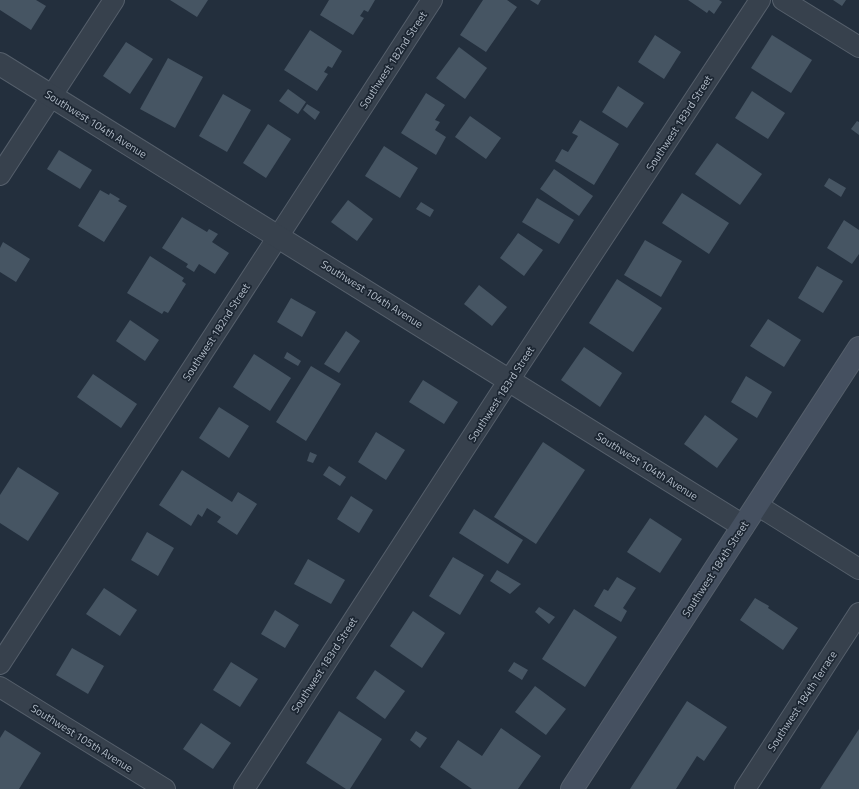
<svg xmlns="http://www.w3.org/2000/svg" width="859" height="789" font-family="'Titillium Web',sans-serif">
  <style>
    .building { fill: #465563 }
    .lines { fill: none; stroke-linecap: round; stroke-linejoin: round }
    .minor-casing { stroke: #555f6b; stroke-width: 22 }
    .tertiary-casing { stroke: #555f6b; stroke-width: 24 }
    .secondary-casing { stroke: #555f6b; stroke-width: 24 }
    .minor { stroke: #37414d; stroke-width: 20 }
    .tertiary { stroke: #37414d; stroke-width: 22 }
    .secondary { stroke: #455060; stroke-width: 22 }
    .labels { text-anchor: middle; stroke-width: 3.5; stroke-linejoin: round; paint-order: stroke }
    .street-label { font-size: 11px; fill: #b2bcc8; stroke: #1c2632 }
  </style>
  <rect width="100%" height="100%" fill="#232f3d"/>
  <!-- building -->
  <g class="building">
    <polygon points="0,0 36,0 46,6 31,30 0,10"/>
    <polygon points="170,0 208,0 197,17"/>
    <polygon points="329,0 375,0 368,12 364,10 360,16 364,18 353,35 320,15"/>
    <polygon points="483,0 507,0 517,7 486,52 460,35"/>
    <polygon points="530,0 541,0 538,5"/>
    <polygon points="688,0 719,0 722,2 714,14 709,10 707,13"/>
    <polygon points="833,0 846,0 842,6"/>
    <polygon points="310,30 342,51 332,68 328,66 324,72 328,74 317,91 284,70"/>
    <polygon points="655,35 681,52 664,79 638,62"/>
    <polygon points="772,35 812,60 791,93 751,68"/>
    <polygon points="126,42 153,59 130,94 103,76"/>
    <polygon points="459,47 487,68 465,99 436,78"/>
    <polygon points="168,58 203,77 175,128 140,109"/>
    <polygon points="618,86 644,103 627,128 602,112"/>
    <polygon points="288,89 306,102 298,114 279,101"/>
    <polygon points="752,91 785,113 768,139 735,118"/>
    <polygon points="426,93 445,105 435,120 440,122 435,130 446,137 436,155 401,133"/>
    <polygon points="223,94 251,110 227,152 199,136"/>
    <polygon points="307,104 320,112 315,120 303,110"/>
    <polygon points="470,116 501,138 486,159 455,137"/>
    <polygon points="580,120 619,144 594,185 555,161 562,149 568,152 578,136 572,133"/>
    <polygon points="857,121 859,122 859,135 851,129"/>
    <polygon points="268,124 291,139 266,178 243,163"/>
    <polygon points="717,143 762,174 740,205 695,174"/>
    <polygon points="384,146 418,168 400,198 365,176"/>
    <polygon points="59,150 92,170 80,189 47,169"/>
    <polygon points="554,169 593,196 579,216 540,189"/>
    <polygon points="829,178 846,188 841,197 824,186"/>
    <polygon points="100,190 109,195 110,193 120,199 118,201 127,206 104,242 78,226"/>
    <polygon points="682,193 729,223 709,254 662,223"/>
    <polygon points="537,198 574,220 559,244 522,222"/>
    <polygon points="348,200 373,219 357,241 331,222"/>
    <polygon points="421,202 434,210 430,217 416,209"/>
    <polygon points="182,217 207,232 209,229 218,234 212,242 229,253 215,274 199,264 194,272 186,267 188,264 162,248"/>
    <polygon points="844,220 859,230 859,254 852,264 827,248"/>
    <polygon points="518,233 543,250 524,276 500,258"/>
    <polygon points="645,240 682,261 661,297 624,275"/>
    <polygon points="3,242 30,259 16,282 0,272 0,248"/>
    <polygon points="150,256 184,278 182,281 186,284 168,313 164,311 162,314 127,293"/>
    <polygon points="817,266 843,281 823,313 798,298"/>
    <polygon points="617,279 662,308 633,352 589,323"/>
    <polygon points="479,285 507,307 492,326 464,304"/>
    <polygon points="291,298 316,312 302,337 277,322"/>
    <polygon points="768,319 801,340 784,367 750,346"/>
    <polygon points="130,320 159,340 145,361 116,341"/>
    <polygon points="346,331 360,341 339,373 324,364"/>
    <polygon points="584,347 622,373 600,407 561,380"/>
    <polygon points="287,352 301,361 298,366 284,358"/>
    <polygon points="254,354 291,378 270,411 233,387"/>
    <polygon points="311,366 341,384 306,441 276,422"/>
    <polygon points="93,374 137,404 121,428 77,397"/>
    <polygon points="746,376 772,392 757,418 731,402"/>
    <polygon points="423,380 458,402 444,424 409,402"/>
    <polygon points="219,407 249,426 229,458 199,438"/>
    <polygon points="705,415 738,439 717,468 684,444"/>
    <polygon points="376,432 405,450 386,480 358,462"/>
    <polygon points="543,442 585,470 536,544 494,517"/>
    <polygon points="310,452 317,455 313,463 307,461"/>
    <polygon points="329,466 346,477 340,486 323,475"/>
    <polygon points="18,467 59,493 28,541 0,523 0,495"/>
    <polygon points="182,470 232,502 238,492 257,504 237,535 217,522 221,517 207,508 202,517 198,514 191,526 159,505"/>
    <polygon points="351,496 373,510 359,533 337,519"/>
    <polygon points="474,509 523,540 508,564 459,533"/>
    <polygon points="650,518 682,539 660,573 627,552"/>
    <polygon points="147,532 174,548 158,576 131,560"/>
    <polygon points="453,557 484,575 460,615 429,596"/>
    <polygon points="308,559 345,580 331,604 294,584"/>
    <polygon points="497,570 521,584 510,594 490,581"/>
    <polygon points="617,577 636,588 623,608 627,611 621,622 594,606 604,589 608,591"/>
    <polygon points="104,588 137,610 120,636 86,614"/>
    <polygon points="755,598 769,606 768,608 798,628 783,650 740,620"/>
    <polygon points="539,607 555,617 549,624 535,612"/>
    <polygon points="574,609 617,637 585,687 542,659"/>
    <polygon points="275,610 299,625 285,648 261,634"/>
    <polygon points="413,611 445,633 422,668 390,646"/>
    <polygon points="72,648 104,666 88,694 56,675"/>
    <polygon points="231,662 258,679 240,707 213,690"/>
    <polygon points="514,662 528,670 522,680 508,671"/>
    <polygon points="375,670 405,691 385,719 356,698"/>
    <polygon points="535,686 566,709 546,735 515,712"/>
    <polygon points="687,701 727,727 704,761 697,756 676,789 630,789"/>
    <polygon points="339,711 382,739 350,789 346,789 306,763"/>
    <polygon points="201,723 231,743 213,769 183,749"/>
    <polygon points="501,728 541,756 518,789 472,789 440,767 458,740 482,756"/>
    <polygon points="859,729 859,789 820,789"/>
    <polygon points="5,730 41,753 19,789 0,789 0,738"/>
    <polygon points="416,731 427,738 420,748 410,740"/>
  </g>
  <g class="lines">
    <defs>
      <g id="minor">
        <polyline points="783,0 859,47"/>
        <polyline points="0,175 114,0"/>
        <polyline points="757,505 859,569"/>
        <polyline points="0,664 432,0"/>
        <polyline points="0,687 165,789"/>
        <polyline points="244,789 498,397 760,0"/>
        <polyline points="745,789 859,613"/>
      </g>
      <polyline id="tertiary" points="0,64 743,526"/>
      <polyline id="secondary" points="572,789 859,348"/>
    </defs>
    <!-- minor casing -->
    <use href="#minor" class="minor-casing"/>
    <!-- tertiary casing -->
    <use href="#tertiary" class="tertiary-casing"/>
    <!-- secondary casing -->
    <use href="#secondary" class="secondary-casing"/>
    <!-- minor -->
    <use href="#minor" class="minor"/>
    <!-- tertiary -->
    <use href="#tertiary" class="tertiary"/>
    <!-- secondary -->
    <use href="#secondary" class="secondary"/>
  </g>
  <g class="labels">
    <!-- street labels -->
    <g class="street-label">
      <text transform="translate(393 60) rotate(-57)" y="4">Southwest 182nd Street</text>
      <text transform="translate(679 123) rotate(-57)" y="4">Southwest 183rd Street</text>
      <text transform="translate(96 124) rotate(32)" y="4">Southwest 104th Avenue</text>
      <text transform="translate(372 294) rotate(32)" y="4">Southwest 104th Avenue</text>
      <text transform="translate(216 332) rotate(-57)" y="4">Southwest 182nd Street</text>
      <text transform="translate(501 394) rotate(-57)" y="4">Southwest 183rd Street</text>
      <text transform="translate(647 466) rotate(32)" y="4">Southwest 104th Avenue</text>
      <text transform="translate(715 569) rotate(-57)" y="4">Southwest 184th Street</text>
      <text transform="translate(324 665) rotate(-57)" y="4">Southwest 183rd Street</text>
      <text transform="translate(802 701) rotate(-57)" y="4">Southwest 184th Terrace</text>
      <text transform="translate(82 738) rotate(32)" y="4">Southwest 105th Avenue</text>
    </g>
  </g>
</svg>
